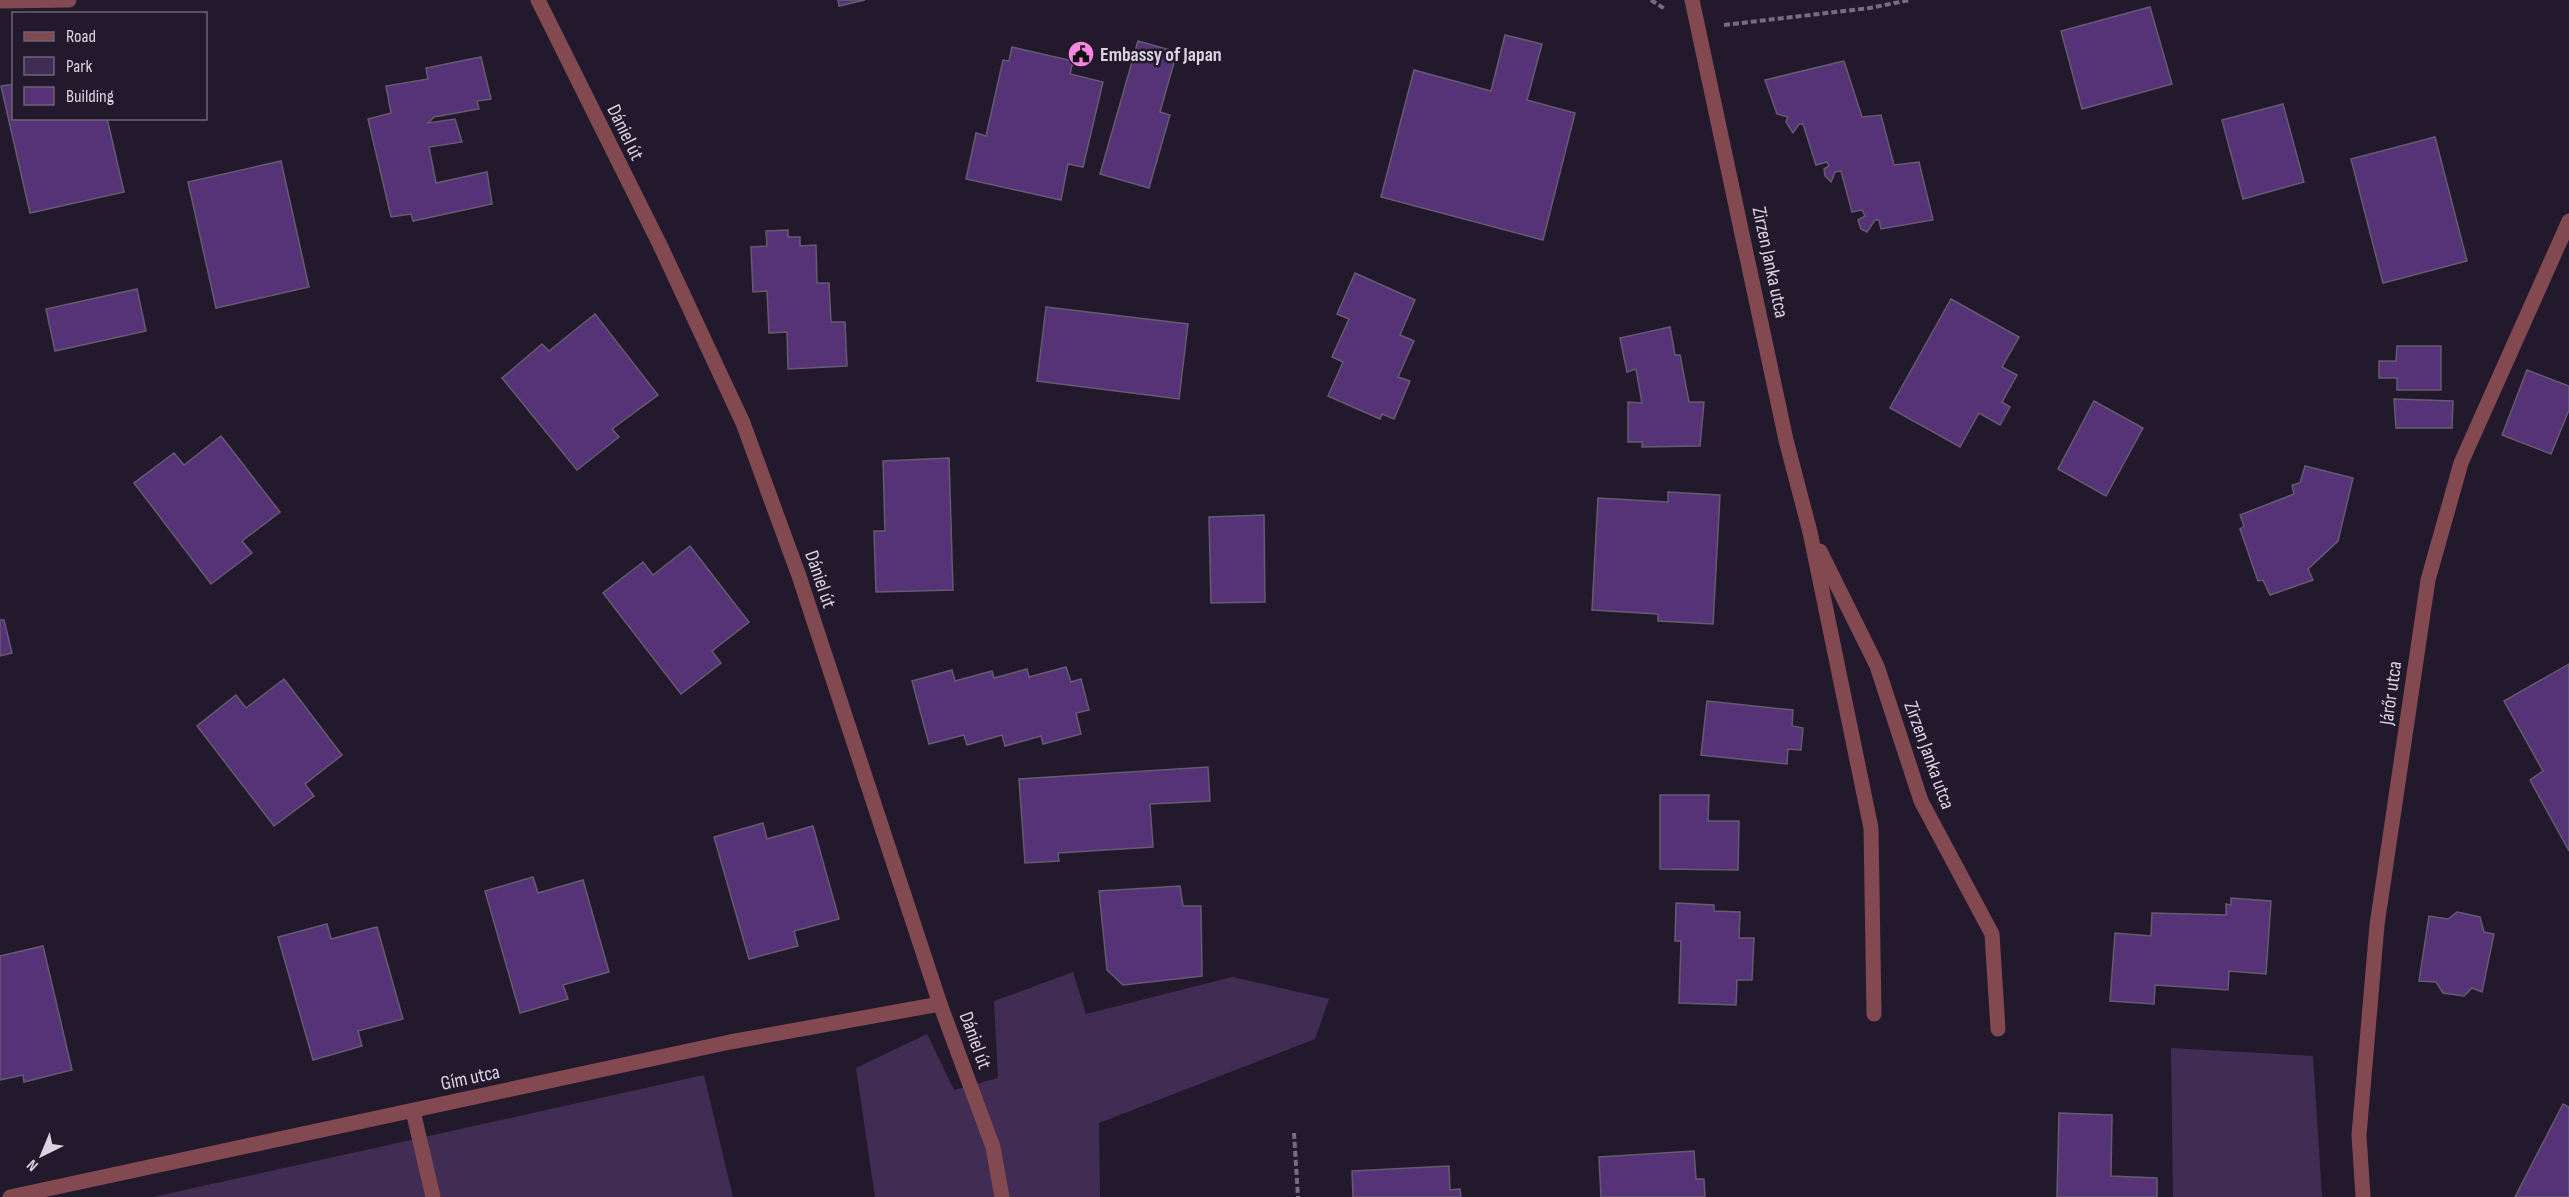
<svg xmlns="http://www.w3.org/2000/svg" width="2569" height="1197" font-family="'Sofia Sans Condensed',sans-serif">
  <style>
    .green { fill: #412d53 }
    .building { fill: #563276; stroke: #655b71; stroke-width: 1.5 }
    .lines { fill: none; stroke-linecap: round; stroke-linejoin: round }
    .path { stroke: #756d7d; stroke-width: 4; stroke-dasharray: 6 3; stroke-linecap: butt }
    .minor { stroke: #834951; stroke-width: 15 }
    .labels { text-anchor: middle; stroke-width: 5; stroke-linejoin: round; paint-order: stroke }
    .poi-label { font-size: 20px; font-weight: bold; fill: #dad4e2; stroke: #23192c; text-anchor: start }
    .street-label { font-size: 20px; fill: #dad4e2; stroke: #23192c }
  </style>
  <rect width="100%" height="100%" fill="#23192c"/>
  <!-- green -->
  <g class="green">
    <polygon points="1073,972 1086,1014 1232,977 1329,999 1315,1039 1099,1123 1100,1197 875,1197 856,1068 927,1034 954,1090 998,1078 994,1001"/>
    <polygon points="2171,1048 2313,1056 2322,1197 2173,1197"/>
    <polygon points="704,1075 733,1197 153,1197"/>
  </g>
  <!-- building -->
  <g class="building">
    <polygon points="838,0 865,0 839,6"/>
    <polygon points="2150,7 2172,84 2082,109 2061,31"/>
    <polygon points="1505,35 1542,44 1527,100 1575,113 1543,240 1381,197 1414,70 1491,91"/>
    <polygon points="1138,41 1177,52 1160,112 1170,115 1149,188 1100,174"/>
    <polygon points="1012,47 1073,61 1070,74 1103,82 1083,167 1068,164 1061,200 966,179 976,133 986,136 1003,60 1009,61"/>
    <polygon points="481,57 491,99 477,101 479,109 434,117 428,123 455,119 462,142 429,147 436,183 487,172 492,204 413,221 411,214 391,217 368,119 391,113 386,86 428,79 426,68"/>
    <polygon points="1844,61 1862,117 1881,115 1894,165 1919,162 1933,220 1881,229 1879,220 1875,220 1867,232 1861,229 1858,220 1865,216 1862,210 1852,212 1841,171 1835,172 1831,182 1825,176 1824,169 1829,166 1827,162 1816,165 1803,124 1799,124 1793,133 1786,122 1788,117 1777,114 1765,80"/>
    <polygon points="14,84 14,118 107,118 124,192 30,213 1,86"/>
    <polygon points="2283,104 2304,182 2243,199 2222,120"/>
    <polygon points="2435,137 2467,261 2383,283 2351,159"/>
    <polygon points="281,161 309,287 216,308 188,182"/>
    <polygon points="788,230 788,237 800,237 800,246 816,245 817,283 829,283 831,322 845,322 847,366 788,369 787,332 769,333 767,291 753,292 751,247 767,246 766,231"/>
    <polygon points="1355,273 1415,300 1400,335 1414,341 1398,377 1410,381 1394,419 1382,414 1380,419 1328,396 1343,362 1332,357 1349,319 1337,314"/>
    <polygon points="137,289 146,331 55,351 46,309"/>
    <polygon points="1951,299 2019,337 2002,367 2017,375 2002,402 2010,407 2000,425 1979,413 1960,447 1890,408"/>
    <polygon points="1046,307 1188,324 1179,399 1037,381"/>
    <polygon points="595,314 658,395 612,429 619,437 577,470 502,378 542,344 549,351"/>
    <polygon points="1670,327 1675,355 1680,355 1689,402 1704,402 1700,446 1642,447 1642,442 1628,442 1628,402 1642,403 1636,369 1627,372 1620,338"/>
    <polygon points="2397,346 2441,346 2441,390 2397,390 2397,378 2379,378 2379,361 2396,361"/>
    <polygon points="2527,370 2569,386 2569,410 2551,454 2502,435"/>
    <polygon points="2394,399 2453,401 2452,428 2396,428"/>
    <polygon points="2094,401 2143,428 2106,496 2058,469"/>
    <polygon points="221,436 280,512 242,541 252,553 211,584 134,483 174,453 184,465"/>
    <polygon points="949,458 953,590 876,592 874,531 885,531 883,461"/>
    <polygon points="2305,466 2353,478 2338,541 2308,569 2313,580 2270,595 2263,580 2258,581 2240,529 2244,526 2240,515 2294,494 2292,485 2300,483"/>
    <polygon points="1668,492 1720,495 1713,624 1658,621 1658,614 1592,610 1598,498 1668,502"/>
    <polygon points="1264,515 1265,602 1211,603 1209,517"/>
    <polygon points="690,546 749,622 712,651 721,663 681,694 603,593 643,562 653,575"/>
    <polygon points="0,620 4,620 12,653 0,656"/>
    <polygon points="2569,664 2569,851 2530,780 2543,771 2504,701"/>
    <polygon points="1066,667 1071,682 1081,679 1089,710 1076,713 1081,734 1043,744 1041,736 1005,746 1002,735 967,745 964,735 929,744 912,681 952,670 955,681 992,671 994,678 1027,669 1029,677"/>
    <polygon points="284,679 342,755 305,784 314,796 274,826 197,726 236,695 246,708"/>
    <polygon points="1707,701 1793,710 1792,726 1803,728 1801,750 1788,749 1787,764 1701,755"/>
    <polygon points="1208,767 1210,801 1150,804 1153,847 1058,853 1059,861 1025,863 1019,779"/>
    <polygon points="1660,795 1709,795 1708,821 1739,821 1738,870 1660,869"/>
    <polygon points="763,823 767,839 813,826 839,919 794,931 798,946 749,959 714,837"/>
    <polygon points="533,877 538,893 583,880 609,972 563,985 568,999 520,1013 485,891"/>
    <polygon points="1180,886 1183,906 1201,906 1202,976 1123,985 1107,970 1099,891"/>
    <polygon points="2231,898 2271,901 2266,974 2229,971 2228,990 2155,985 2154,1004 2110,1001 2115,933 2151,936 2152,913 2226,915 2226,904 2231,905"/>
    <polygon points="1676,903 1714,905 1714,911 1740,912 1739,938 1754,938 1752,980 1737,980 1736,1005 1679,1003 1681,941 1675,941"/>
    <polygon points="2457,912 2480,917 2484,932 2494,934 2482,992 2472,988 2464,996 2443,993 2436,982 2419,981 2429,916 2448,919"/>
    <polygon points="327,924 331,939 377,927 403,1019 358,1031 362,1046 313,1060 278,937"/>
    <polygon points="43,946 72,1070 24,1082 23,1075 0,1080 0,956"/>
    <polygon points="2563,1104 2569,1107 2569,1197 2515,1197"/>
    <polygon points="2059,1113 2112,1115 2111,1176 2157,1178 2157,1197 2057,1197"/>
    <polygon points="1694,1151 1696,1179 1704,1179 1705,1197 1601,1197 1599,1157"/>
    <polygon points="1449,1166 1450,1190 1460,1189 1461,1197 1353,1197 1352,1171"/>
  </g>
  <g class="lines">
    <!-- path -->
    <g class="path">
      <polyline points="1651,0 1665,9"/>
      <polyline points="1724,25 1870,8 1910,0"/>
      <polyline points="1294,1133 1298,1197"/>
    </g>
    <!-- minor -->
    <g class="minor">
      <polyline points="538,0 660,245 743,423 799,576 940,1004 993,1147 1002,1197"/>
      <polyline points="1692,0 1786,440 1810,532 1871,828 1874,1014"/>
      <polyline points="0,1 69,0"/>
      <polyline points="1820,551 1877,666 1921,801 1992,934 1998,1029"/>
      <polyline points="413,1111 433,1197"/>
      <polyline points="10,1197 730,1042 940,1004"/>
      <polyline points="2363,1197 2359,1135 2377,925 2428,580 2461,463 2569,221"/>
    </g>
  </g>
  <!-- icons -->
  <defs>
    <symbol id="civic-disc" viewBox="-11 -11 22 22"><circle r="9.5" fill="#fd86e2" stroke="#23192c"/><path d="M-.6-6.5H3V-4.5H.6V-3L4-1V1h2V6H-6V1h2V-1L-.6-3ZM-1.2 2.5V6h2.4V2.5Z" fill="#111"/></symbol>
  </defs>
  <g fill-rule="evenodd">
    <use href="#civic-disc" x="1066" y="39" width="30" height="30"/>
  </g>
  <g class="labels">
    <!-- poi labels -->
    <g class="poi-label">
      <text x="1100" y="61">Embassy of Japan</text>
    </g>
    <!-- street labels -->
    <g class="street-label">
      <text transform="translate(626 132) rotate(64)" y="7">Dániel út</text>
      <text transform="translate(1771 262) rotate(78)" y="7">Zirzen Janka utca</text>
      <text transform="translate(821 579) rotate(71)" y="7">Dániel út</text>
      <text transform="translate(2390 693) rotate(-82)" y="7">Járőr utca</text>
      <text transform="translate(1930 755) rotate(70)" y="7">Zirzen Janka utca</text>
      <text transform="translate(976 1040) rotate(70)" y="7">Dániel út</text>
      <text transform="translate(470 1077) rotate(-12)" y="7">Gím utca</text>
    </g>
  </g>
  <!-- legend -->
  <rect x="12" y="12" width="195" height="108" fill="#23192c" stroke="#6c6475" stroke-width="1.5"/>
  <rect x="24" y="32" width="30" height="9" fill="#834951" stroke="#6c6475" stroke-width="1.5"/>
  <text x="66" y="42" font-size="18" fill="#dad4e2">Road</text>
  <rect x="24" y="57" width="30" height="18" fill="#412d53" stroke="#6c6475" stroke-width="1.5"/>
  <text x="66" y="72" font-size="18" fill="#dad4e2">Park</text>
  <rect x="24" y="87" width="30" height="18" fill="#563276" stroke="#6c6475" stroke-width="1.5"/>
  <text x="66" y="102" font-size="18" fill="#dad4e2">Building</text>
  <!-- north arrow -->
  <g transform="translate(42 1155) rotate(223)" stroke="#23192c" stroke-width="4.5" paint-order="stroke">
  <path d="M0-4.5L10 22L0 15L-10 22Z" fill="#dad4e2"/>
  <text y="-9" font-size="16" font-weight="bold" text-anchor="middle" fill="#dad4e2">N</text>
  </g>
</svg>
